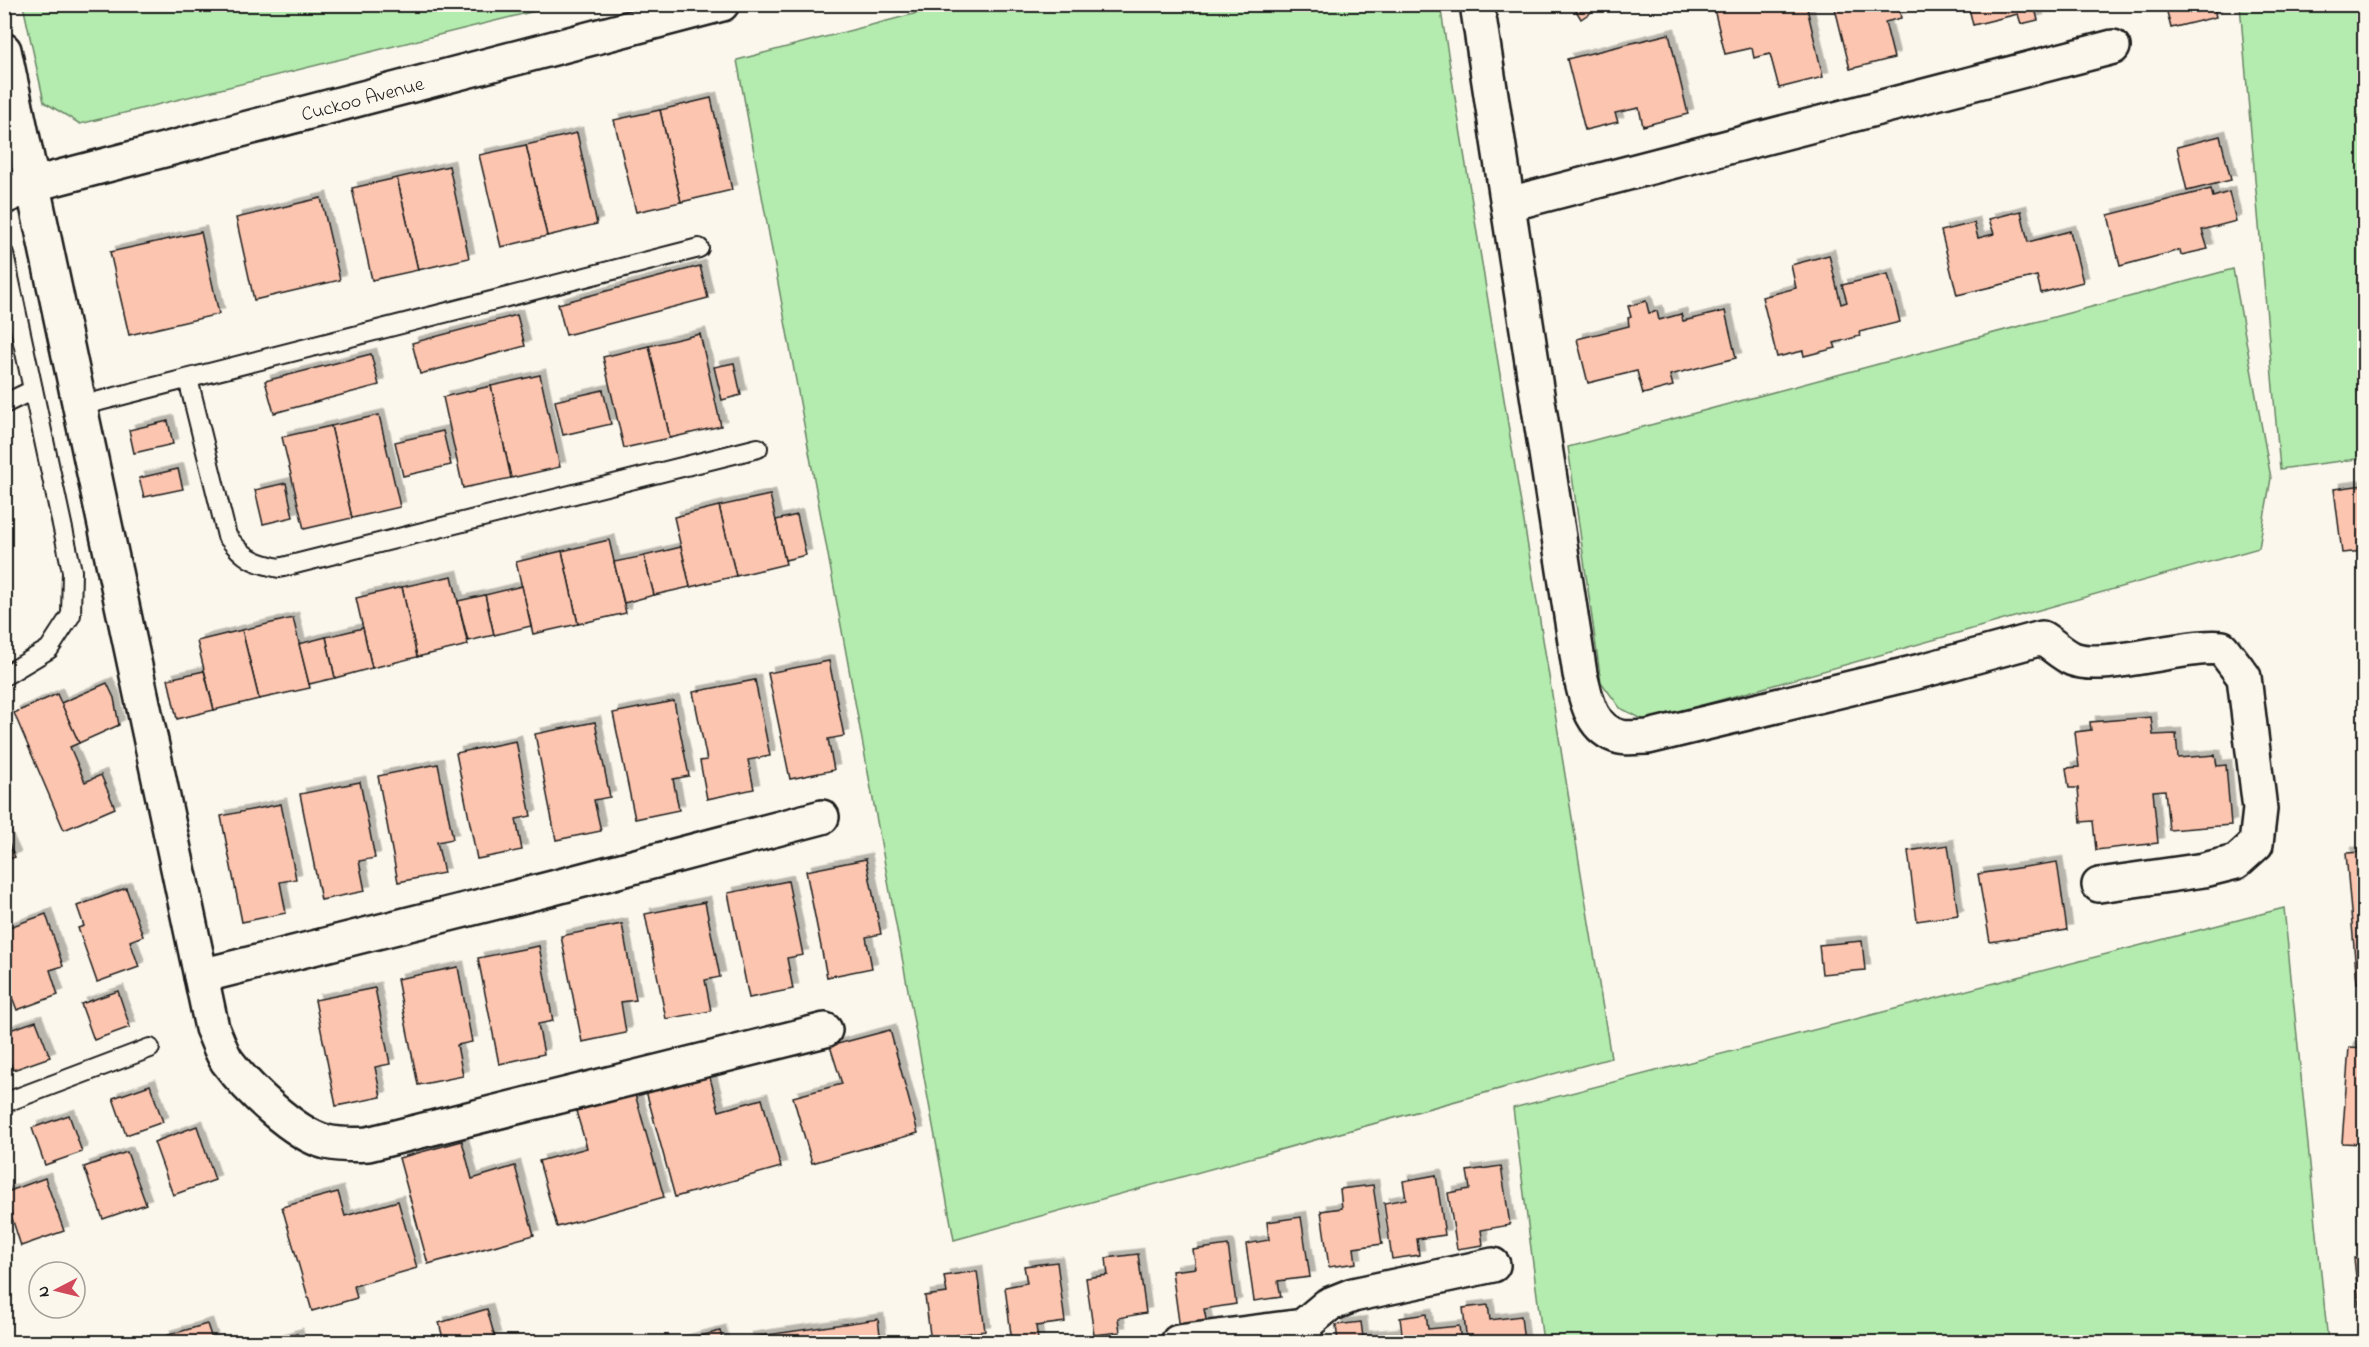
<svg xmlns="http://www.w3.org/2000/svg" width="2369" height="1347" font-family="'Indie Flower',sans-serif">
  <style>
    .green { fill: #b4ebae; stroke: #688465; stroke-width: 1.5 }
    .building { fill: #fcc5af; stroke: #1c1c1c; stroke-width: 1.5; filter: url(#shadow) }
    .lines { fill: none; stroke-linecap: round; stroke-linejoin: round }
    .service-casing { stroke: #1c1c1c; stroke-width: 22 }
    .minor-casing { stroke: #1c1c1c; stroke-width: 38 }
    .service { stroke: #fbf7ec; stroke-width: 18 }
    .minor { stroke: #fbf7ec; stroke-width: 33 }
    .labels { text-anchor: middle; stroke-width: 5; stroke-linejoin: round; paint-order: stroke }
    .street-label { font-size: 20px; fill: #1c1c1c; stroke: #fbf7ec }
  </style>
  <defs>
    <filter id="shadow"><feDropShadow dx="5.5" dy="-5.5" stdDeviation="0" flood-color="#0004"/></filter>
  </defs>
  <rect width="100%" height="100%" fill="#fbf7ec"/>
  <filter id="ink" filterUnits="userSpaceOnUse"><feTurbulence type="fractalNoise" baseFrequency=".0167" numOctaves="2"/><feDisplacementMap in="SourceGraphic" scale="12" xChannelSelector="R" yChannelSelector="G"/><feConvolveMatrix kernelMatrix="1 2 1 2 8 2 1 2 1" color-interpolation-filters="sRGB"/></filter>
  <g filter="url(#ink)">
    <!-- green -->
    <g class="green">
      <polygon points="952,4 1440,5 1611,1058 954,1240 737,60"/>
      <polygon points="23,5 23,4 559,5 80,124 44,102"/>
      <polygon points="2240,5 2364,5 2364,458 2280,469"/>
      <polygon points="2233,269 2271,478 2259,548 1646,721 1620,708 1601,682 1568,447"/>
      <polygon points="2284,908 2328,1342 1543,1342 1513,1108"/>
    </g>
    <!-- building -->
    <g class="building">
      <polygon points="1572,4 1603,4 1581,19"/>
      <polygon points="1806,4 1823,77 1779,88 1770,54 1754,58 1752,48 1725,54 1713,5"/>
      <polygon points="1834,4 1917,4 1899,9 1901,18 1885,22 1894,58 1850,69"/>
      <polygon points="1968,4 2055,4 2035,9 2038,20 2021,24 2018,14 1973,25"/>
      <polygon points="2165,4 2213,4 2216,17 2171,28"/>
      <polygon points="1669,34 1688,114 1643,126 1639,108 1615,113 1618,122 1585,130 1567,59"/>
      <polygon points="711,98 732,190 681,202 660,110"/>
      <polygon points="660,110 681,202 636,212 614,120"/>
      <polygon points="577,133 597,224 547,236 526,145"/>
      <polygon points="2220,136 2231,180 2187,191 2177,147"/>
      <polygon points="526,145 547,236 501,247 479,155"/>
      <polygon points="449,166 469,258 418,270 397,178"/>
      <polygon points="397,178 418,270 372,280 352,188"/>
      <polygon points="2211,189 2213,197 2229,192 2236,221 2202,230 2208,249 2181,255 2180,250 2120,266 2108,215"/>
      <polygon points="321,198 340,280 254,300 236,218"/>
      <polygon points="2021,211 2028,242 2070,231 2083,282 2041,293 2037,276 1957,295 1941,231 1974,223 1978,238 1994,234 1989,219"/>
      <polygon points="201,232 219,314 129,335 110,252"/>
      <polygon points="1829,255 1841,304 1847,302 1842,285 1888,274 1900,322 1859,332 1860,336 1834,343 1836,348 1804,356 1803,351 1777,357 1762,297 1796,288 1791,265"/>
      <polygon points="700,266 708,298 566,335 558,304"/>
      <polygon points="1646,301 1649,313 1657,311 1659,320 1681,314 1683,321 1725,311 1736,358 1670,375 1673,386 1643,394 1637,371 1588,383 1577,339 1629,326 1628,318 1631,317 1628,306"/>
      <polygon points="517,315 525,346 420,374 412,343"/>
      <polygon points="700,334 721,426 670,438 649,346"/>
      <polygon points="649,346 670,438 624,448 603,357"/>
      <polygon points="371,354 379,385 274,413 265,381"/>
      <polygon points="734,363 741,395 722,400 714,367"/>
      <polygon points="540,375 560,467 511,478 491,386"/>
      <polygon points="491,386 511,478 463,488 443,397"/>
      <polygon points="603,390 611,424 563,435 555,401"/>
      <polygon points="379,415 400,507 352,518 331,426"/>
      <polygon points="168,421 173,444 134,453 129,430"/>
      <polygon points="331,426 352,518 304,529 282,437"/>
      <polygon points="443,431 451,465 403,476 395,442"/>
      <polygon points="178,469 183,489 144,497 139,478"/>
      <polygon points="286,483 293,517 263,524 255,490"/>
      <polygon points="2364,485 2364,551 2342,553 2334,489"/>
      <polygon points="770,495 786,564 736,576 719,506"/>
      <polygon points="719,506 736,576 690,587 674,517"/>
      <polygon points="797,515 806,555 785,560 776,520"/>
      <polygon points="609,540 626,613 578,624 562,551"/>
      <polygon points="681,547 690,587 654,595 644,556"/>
      <polygon points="562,551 578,624 533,634 516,562"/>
      <polygon points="644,556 654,595 624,603 614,562"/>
      <polygon points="452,576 468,645 417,657 402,587"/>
      <polygon points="522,586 531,626 494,635 485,595"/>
      <polygon points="402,587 417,657 372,668 356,598"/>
      <polygon points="485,595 494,635 468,641 458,601"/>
      <polygon points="293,618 310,688 259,699 242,630"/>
      <polygon points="363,628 372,668 335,678 326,637"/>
      <polygon points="242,630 259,699 214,710 197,641"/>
      <polygon points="326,637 335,678 309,684 299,644"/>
      <polygon points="829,661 844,736 828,739 834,770 790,779 768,673"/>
      <polygon points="204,671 214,710 177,719 168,679"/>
      <polygon points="755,680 770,756 748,760 754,789 707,799 700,761 707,760 693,692"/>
      <polygon points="107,683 114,698 119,725 79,743 61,703"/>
      <polygon points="57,694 79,743 70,747 85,782 101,775 115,808 64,830 14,713"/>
      <polygon points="674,701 689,776 673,779 679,810 635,819 613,713"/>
      <polygon points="2151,717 2153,735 2176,734 2178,758 2215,755 2217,766 2226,765 2231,825 2169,830 2165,790 2153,791 2158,843 2096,850 2093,821 2081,822 2078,788 2069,788 2066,768 2079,767 2075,732 2091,730 2090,722"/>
      <polygon points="595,722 610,797 594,800 601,831 556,840 535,734"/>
      <polygon points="516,741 531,816 516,819 522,850 477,859 456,753"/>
      <polygon points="438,764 453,839 437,842 444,873 398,882 378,776"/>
      <polygon points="360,782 375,858 359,861 365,891 321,900 300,794"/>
      <polygon points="281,804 296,879 280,882 286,913 242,922 221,816"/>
      <polygon points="4,833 15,857 4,861"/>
      <polygon points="1948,845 1958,915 1917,921 1908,851"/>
      <polygon points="2364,852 2364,983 2357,983 2346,853"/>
      <polygon points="866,859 881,934 866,937 872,968 827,977 806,871"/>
      <polygon points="2057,862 2067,930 1990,942 1978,874"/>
      <polygon points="788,881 803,955 787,958 793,989 749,998 728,893"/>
      <polygon points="126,888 143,936 130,941 139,967 97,982 78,928 84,926 77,906"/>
      <polygon points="705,902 720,977 705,980 711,1011 666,1019 645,914"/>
      <polygon points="46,914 63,966 50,970 58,995 17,1010 4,976 4,929"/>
      <polygon points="622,924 636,1000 621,1002 626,1033 582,1042 561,936"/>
      <polygon points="1862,941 1865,970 1822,974 1819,945"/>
      <polygon points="539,946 553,1021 538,1024 544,1054 499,1064 478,958"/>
      <polygon points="458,967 472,1042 457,1045 463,1076 418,1085 397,979"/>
      <polygon points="375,988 390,1064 375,1067 381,1097 336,1106 315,1000"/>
      <polygon points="118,991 130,1027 94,1040 81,1004"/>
      <polygon points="36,1021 50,1057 13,1070 4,1046 4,1032"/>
      <polygon points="890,1030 918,1133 812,1163 793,1097 842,1084 830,1046"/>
      <polygon points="2349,1047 2364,1048 2364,1144 2342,1143"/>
      <polygon points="709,1074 719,1111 762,1099 781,1167 675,1197 646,1091"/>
      <polygon points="150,1085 163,1122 126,1135 113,1098"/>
      <polygon points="635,1094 664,1197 557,1227 539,1161 587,1148 576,1111"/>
      <polygon points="69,1115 82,1152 45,1165 32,1128"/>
      <polygon points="197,1126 215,1180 173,1195 154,1142"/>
      <polygon points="462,1141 472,1179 515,1166 534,1235 428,1264 399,1158"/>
      <polygon points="127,1152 146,1204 103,1219 84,1167"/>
      <polygon points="1501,1166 1510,1225 1481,1230 1483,1245 1457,1249 1448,1193 1470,1189 1467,1171"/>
      <polygon points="1436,1175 1445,1235 1417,1239 1419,1255 1392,1259 1384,1203 1406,1199 1403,1181"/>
      <polygon points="45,1178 64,1231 21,1246 4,1193"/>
      <polygon points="1373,1185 1382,1244 1354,1248 1356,1263 1329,1267 1321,1211 1342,1208 1340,1189"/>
      <polygon points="338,1192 345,1216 398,1201 417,1268 354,1286 357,1298 312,1311 282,1207"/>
      <polygon points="1301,1217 1310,1277 1278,1281 1281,1297 1254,1301 1246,1244 1269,1240 1267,1222"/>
      <polygon points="1228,1245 1236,1304 1204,1309 1207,1324 1180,1329 1172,1271 1196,1268 1193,1250"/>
      <polygon points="1138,1254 1146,1313 1118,1318 1120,1332 1094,1335 1086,1278 1108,1275 1106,1258"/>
      <polygon points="2364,1257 2364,1342 2363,1342 2354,1258"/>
      <polygon points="1057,1262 1065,1322 1036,1326 1038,1340 1012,1342 1005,1287 1027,1283 1024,1266"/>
      <polygon points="977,1271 985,1331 957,1335 958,1342 931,1342 925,1296 947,1293 944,1276"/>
      <polygon points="1488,1305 1490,1320 1521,1316 1524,1342 1467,1342 1463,1308"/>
      <polygon points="487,1309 495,1338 478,1342 444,1342 439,1323"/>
      <polygon points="1426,1314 1428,1329 1459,1326 1461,1342 1403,1342 1400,1318"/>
      <polygon points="878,1319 881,1342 748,1342 747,1338"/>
      <polygon points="1361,1322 1363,1337 1394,1334 1395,1342 1338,1342 1336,1325"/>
      <polygon points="207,1324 213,1342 167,1342 165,1336"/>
      <polygon points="720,1331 723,1342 677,1342"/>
      <polygon points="297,1334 299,1342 274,1342 274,1341"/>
    </g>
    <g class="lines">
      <defs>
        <g id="service">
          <polyline points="4,254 72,571 71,615 49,649 4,676"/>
          <path d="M188 379 227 536C243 557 253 563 279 568L758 448"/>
          <polyline points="4,404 33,390"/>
          <polyline points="80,406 699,248"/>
          <polyline points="4,1103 150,1048"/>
        </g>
        <g id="minor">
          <path d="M1477 4 1580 674C1586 699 1591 730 1620 737 1628 739 1640 737 1648 737L1925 670 2042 638C2052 644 2063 655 2073 659 2105 671 2182 644 2222 648L2244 677 2260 809 2256 844 2236 862 2204 870 2099 885"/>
          <path d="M4 50 212 1028C217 1039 221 1052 227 1061 247 1088 294 1134 326 1142 340 1145 354 1145 368 1144L825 1030"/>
          <path id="s1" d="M4 197 34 184 722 4"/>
          <polyline points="1509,204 2113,47"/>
          <polyline points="201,976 549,889 822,817"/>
          <polyline points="1303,1326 1328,1305 1353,1295 1493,1265"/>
          <polyline points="1178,1342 1303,1326 1306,1342"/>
        </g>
      </defs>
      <!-- service casing -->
      <use href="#service" class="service-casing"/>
      <!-- minor casing -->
      <use href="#minor" class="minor-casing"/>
      <!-- service -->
      <use href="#service" class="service"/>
      <!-- minor -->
      <use href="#minor" class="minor"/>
    </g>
  </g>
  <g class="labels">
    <!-- street labels -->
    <g class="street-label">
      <text dy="7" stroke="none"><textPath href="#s1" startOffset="372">Cuckoo Avenue</textPath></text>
    </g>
  </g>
  <!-- margin -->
  <rect width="2369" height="1347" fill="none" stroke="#fbf7ec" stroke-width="24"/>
  <rect x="12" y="12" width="2345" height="1323" fill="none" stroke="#1c1c1c" stroke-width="2" filter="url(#ink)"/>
  <!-- north arrow -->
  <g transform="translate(57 1290) rotate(263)"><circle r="28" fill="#fbf7ec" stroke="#a29f99" stroke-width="1.5"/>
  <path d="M0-4.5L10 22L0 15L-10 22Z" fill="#d1495b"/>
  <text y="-9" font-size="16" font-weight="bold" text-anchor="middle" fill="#1c1c1c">N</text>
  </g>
</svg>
